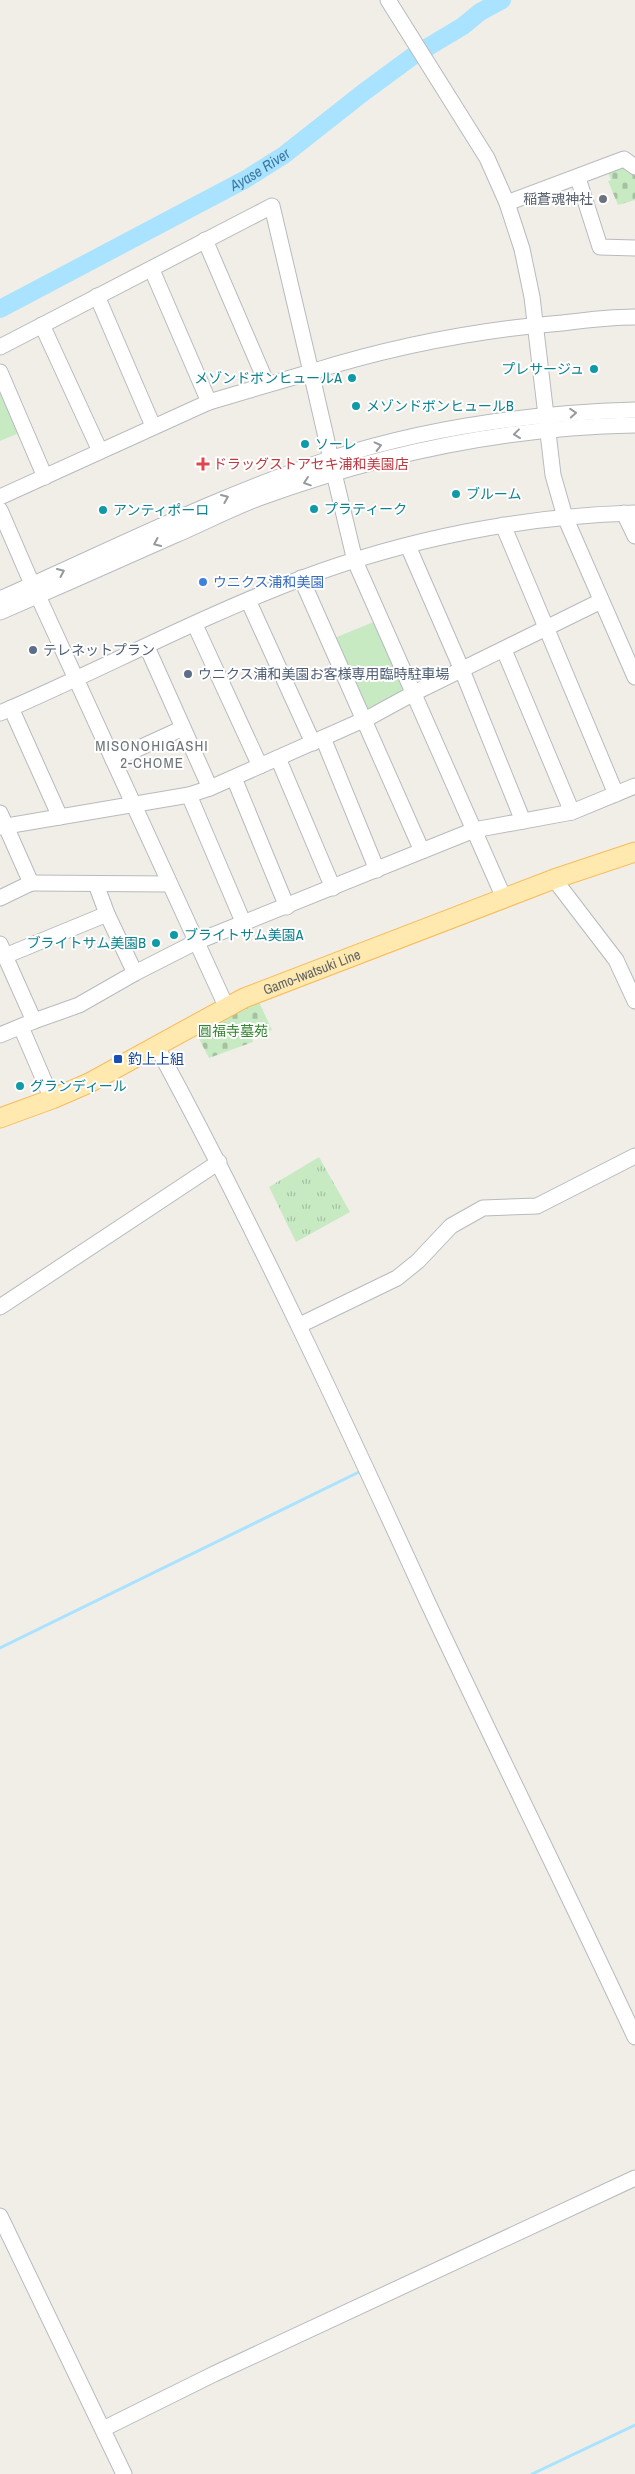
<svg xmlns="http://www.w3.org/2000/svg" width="635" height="2474" font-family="'Archivo Narrow','Noto Sans JP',sans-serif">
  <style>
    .grass { fill: url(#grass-tufts) }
    .cemetery { fill: url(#cemetery-stones) }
    .park { fill: #c7eac3 }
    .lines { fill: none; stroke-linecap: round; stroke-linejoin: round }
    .stream { stroke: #aae3ff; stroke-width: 3 }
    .river { stroke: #aae3ff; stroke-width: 18 }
    .minor-casing { stroke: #b7babe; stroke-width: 17 }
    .major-casing { stroke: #f9bb59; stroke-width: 21 }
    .minor { stroke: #fff; stroke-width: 15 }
    .major { stroke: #ffe9af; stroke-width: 19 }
    .oneway { stroke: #969a9d }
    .worship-dot { fill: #6b7280; stroke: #fff; stroke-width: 2 }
    .culture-dot { fill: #0f9aa8; stroke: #fff; stroke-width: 2 }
    .health-dot { fill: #e0444e; stroke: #fff; stroke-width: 2 }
    .shop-dot { fill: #3f7fe0; stroke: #fff; stroke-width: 2 }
    .service-dot { fill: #5c6f8a; stroke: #fff; stroke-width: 2 }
    .transit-dot { fill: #1a4fb4; stroke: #fff; stroke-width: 2 }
    .labels { text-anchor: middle; stroke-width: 4; stroke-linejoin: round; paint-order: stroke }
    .worship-label { font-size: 14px; fill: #5b616d; stroke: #fff; text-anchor: end }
    .culture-label { font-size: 14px; fill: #0d838f; stroke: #fff; text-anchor: start }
    .health-label { font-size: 14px; fill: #be3a42; stroke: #fff; text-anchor: start }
    .shop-label { font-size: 14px; fill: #366cbe; stroke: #fff; text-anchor: start }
    .service-label { font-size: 14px; fill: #4e5e75; stroke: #fff; text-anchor: start }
    .street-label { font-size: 14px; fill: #5e6468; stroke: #fff }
    .park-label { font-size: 14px; fill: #358530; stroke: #fff }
    .transit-label { font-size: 14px; fill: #164399; stroke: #fff; text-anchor: start }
    .water-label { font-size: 15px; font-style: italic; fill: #3a7aa6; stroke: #fff }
    .neighbourhood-label { font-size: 15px; letter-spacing: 1px; fill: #6f767a; stroke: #fff }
  </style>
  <defs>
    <pattern id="grass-tufts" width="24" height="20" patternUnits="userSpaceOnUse" patternTransform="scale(1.25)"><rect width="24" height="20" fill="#c7eac3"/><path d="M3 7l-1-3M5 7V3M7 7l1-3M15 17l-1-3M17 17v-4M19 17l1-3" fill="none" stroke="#a5c1a2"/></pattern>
    <pattern id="cemetery-stones" width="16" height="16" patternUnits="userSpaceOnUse" patternTransform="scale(1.25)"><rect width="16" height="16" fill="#c7eac3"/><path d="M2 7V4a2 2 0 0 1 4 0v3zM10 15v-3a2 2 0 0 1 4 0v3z" fill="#a5c1a2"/></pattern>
  </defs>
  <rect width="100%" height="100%" fill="#f1eee7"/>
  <!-- grass -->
  <polygon class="grass" points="319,1157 350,1212 296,1242 269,1187"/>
  <!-- cemetery -->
  <g class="cemetery">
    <polygon points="625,164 635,172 635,200 618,205 608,181 611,180 607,170"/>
    <polygon points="259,1002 272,1030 252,1037 253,1042 209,1058 196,1033 229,1013"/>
  </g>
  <!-- park -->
  <g class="park">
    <polygon points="0,389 19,433 0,441"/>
    <polygon points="376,621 405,687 403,692 367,709 332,639"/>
  </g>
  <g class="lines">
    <!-- stream -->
    <g class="stream">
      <polyline points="0,1648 361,1471"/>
      <polyline points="532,2474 635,2425"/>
    </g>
    <!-- river -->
    <path class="river" id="s1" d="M0 309 246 179 284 155 364 92 413 56 463 26 480 12 502 0"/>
    <defs>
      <g id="minor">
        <polyline points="388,0 487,158 507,203 522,249 532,297 553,475 565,517 635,677"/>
        <polyline points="578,178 600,247 635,248"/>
        <polyline points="507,203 624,159 635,167"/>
        <polyline points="205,240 267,384"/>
        <polyline points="152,270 209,402"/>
        <polyline points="97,296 153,426"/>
        <polyline points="42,325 100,451"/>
        <polyline points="0,347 272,206 311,372 209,402 0,497"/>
        <polyline points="0,372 45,477"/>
        <path d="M331 459 311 372C394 346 476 330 562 323 586 320 611 317 635 317"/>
        <polyline points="334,473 355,561 504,898"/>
        <polyline points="0,510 32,584"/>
        <polyline points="624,513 635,536"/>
        <polyline points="503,525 616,794"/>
        <polyline points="408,546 462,670 523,821"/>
        <polyline points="301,578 422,851"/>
        <polyline points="38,596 226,1006"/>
        <path d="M0 599C109 551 217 496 330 459 428 427 533 413 635 410"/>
        <polyline points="248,600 313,743"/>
        <path d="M0 612C58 587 115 562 173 536 201 524 230 509 259 498 380 454 506 427 635 425"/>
        <polyline points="195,625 260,766"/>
        <polyline points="147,647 210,788"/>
        <polyline points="504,650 572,812"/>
        <polyline points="11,708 60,817"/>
        <path d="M0 713C100 670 197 618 300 579 406 539 522 516 635 513"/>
        <polyline points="323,738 377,870"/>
        <polyline points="278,758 333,888"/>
        <polyline points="113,760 183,728"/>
        <polyline points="234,778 287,907"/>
        <polyline points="189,795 244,924"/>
        <polyline points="0,813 31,883 0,898"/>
        <polyline points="0,827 189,795 210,788 370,717 414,693 601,601"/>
        <polyline points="554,879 616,960 635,1001"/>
        <polyline points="31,883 169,884"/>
        <polyline points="107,914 135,973"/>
        <polyline points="0,944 5,956 107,914 96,884"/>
        <polyline points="34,1021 79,1005 135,973 196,942 474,830 572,812 635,786"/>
        <polyline points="21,1027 52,1099"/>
        <polyline points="0,1035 34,1021 5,956"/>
        <path d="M157 1047C255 1228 342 1415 428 1603 496 1748 567 1891 635 2037"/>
        <polyline points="0,1307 219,1162"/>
        <polyline points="300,1325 397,1278 418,1261 451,1226 483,1208 537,1206 635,1156"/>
        <polyline points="0,2216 124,2474"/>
        <polyline points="103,2429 214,2374 635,2178"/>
      </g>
      <g id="major">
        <path id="s2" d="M0 1118 52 1099 89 1083 244 998 554 879 635 852"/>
      </g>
    </defs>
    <!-- minor casing -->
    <use href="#minor" class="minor-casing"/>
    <!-- major casing -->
    <use href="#major" class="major-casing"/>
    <!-- minor -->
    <use href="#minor" class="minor"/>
    <!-- major -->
    <use href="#major" class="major"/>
  </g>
  <!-- one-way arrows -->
  <defs><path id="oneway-chevron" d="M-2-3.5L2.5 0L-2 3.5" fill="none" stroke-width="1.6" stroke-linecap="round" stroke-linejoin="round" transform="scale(1.25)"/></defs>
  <g class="oneway">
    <use href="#oneway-chevron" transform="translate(573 413) rotate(-4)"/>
    <use href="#oneway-chevron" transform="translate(517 434) rotate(173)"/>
    <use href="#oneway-chevron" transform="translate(378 446) rotate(-14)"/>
    <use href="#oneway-chevron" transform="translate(307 482) rotate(161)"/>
    <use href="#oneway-chevron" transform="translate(225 498) rotate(-23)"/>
    <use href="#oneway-chevron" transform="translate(157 543) rotate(156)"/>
    <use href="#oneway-chevron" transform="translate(61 572) rotate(-24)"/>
  </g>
  <!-- markers -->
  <circle class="worship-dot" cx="603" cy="199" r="5"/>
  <g class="culture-dot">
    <circle cx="594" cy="369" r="5"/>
    <circle cx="352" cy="378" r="5"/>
    <circle cx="356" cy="406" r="5"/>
    <circle cx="305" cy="444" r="5"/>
    <circle cx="456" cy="494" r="5"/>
    <circle cx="314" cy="509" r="5"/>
    <circle cx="103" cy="510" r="5"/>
    <circle cx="174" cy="935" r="5"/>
    <circle cx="156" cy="943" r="5"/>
    <circle cx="20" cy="1086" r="5"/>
  </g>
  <path class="health-dot" d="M200.5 456.5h5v5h5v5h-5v5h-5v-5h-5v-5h5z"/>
  <circle class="shop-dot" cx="203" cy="582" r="5"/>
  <g class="service-dot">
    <circle cx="33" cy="650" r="5"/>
    <circle cx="188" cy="674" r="5"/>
  </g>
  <rect class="transit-dot" x="113" y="1054" width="10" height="10" rx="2.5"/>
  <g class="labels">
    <!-- worship labels -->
    <g class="worship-label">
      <text x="593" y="204">稲蒼魂神社</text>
    </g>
    <!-- culture labels -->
    <g class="culture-label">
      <text x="584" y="374" text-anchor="end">プレサージュ</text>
      <text x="342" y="383" text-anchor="end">メゾンドボンヒュールA</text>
      <text x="366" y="411">メゾンドボンヒュールB</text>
      <text x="315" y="449">ソーレ</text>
      <text x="466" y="499">ブルーム</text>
      <text x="324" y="514">プラティーク</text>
      <text x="113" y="515">アンティポーロ</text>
      <text x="184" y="940">ブライトサム美園A</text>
      <text x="146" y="948" text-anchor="end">ブライトサム美園B</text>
      <text x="30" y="1091">グランディール</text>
    </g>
    <!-- health labels -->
    <g class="health-label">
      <text x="213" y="469">ドラッグストアセキ浦和美園店</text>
    </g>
    <!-- shop labels -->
    <g class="shop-label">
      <text x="213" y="587">ウニクス浦和美園</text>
    </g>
    <!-- service labels -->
    <g class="service-label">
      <text x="43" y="655">テレネットプラン</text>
      <text x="198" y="679">ウニクス浦和美園お客様専用臨時駐車場</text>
    </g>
    <!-- street labels -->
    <g class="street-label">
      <text dy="5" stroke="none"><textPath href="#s2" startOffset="345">Gamo-Iwatsuki Line</textPath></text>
    </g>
    <!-- park labels -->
    <g class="park-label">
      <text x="233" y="1036">圓福寺墓苑</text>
    </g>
    <!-- transit labels -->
    <g class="transit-label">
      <text x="128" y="1064">釣上上組</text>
    </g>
    <!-- water labels -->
    <g class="water-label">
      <text dy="5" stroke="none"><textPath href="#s1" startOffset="295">Ayase River</textPath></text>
    </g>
    <!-- neighbourhood labels -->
    <g class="neighbourhood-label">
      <text x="152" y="751">MISONOHIGASHI<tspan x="152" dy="17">2-CHOME</tspan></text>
    </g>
  </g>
</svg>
